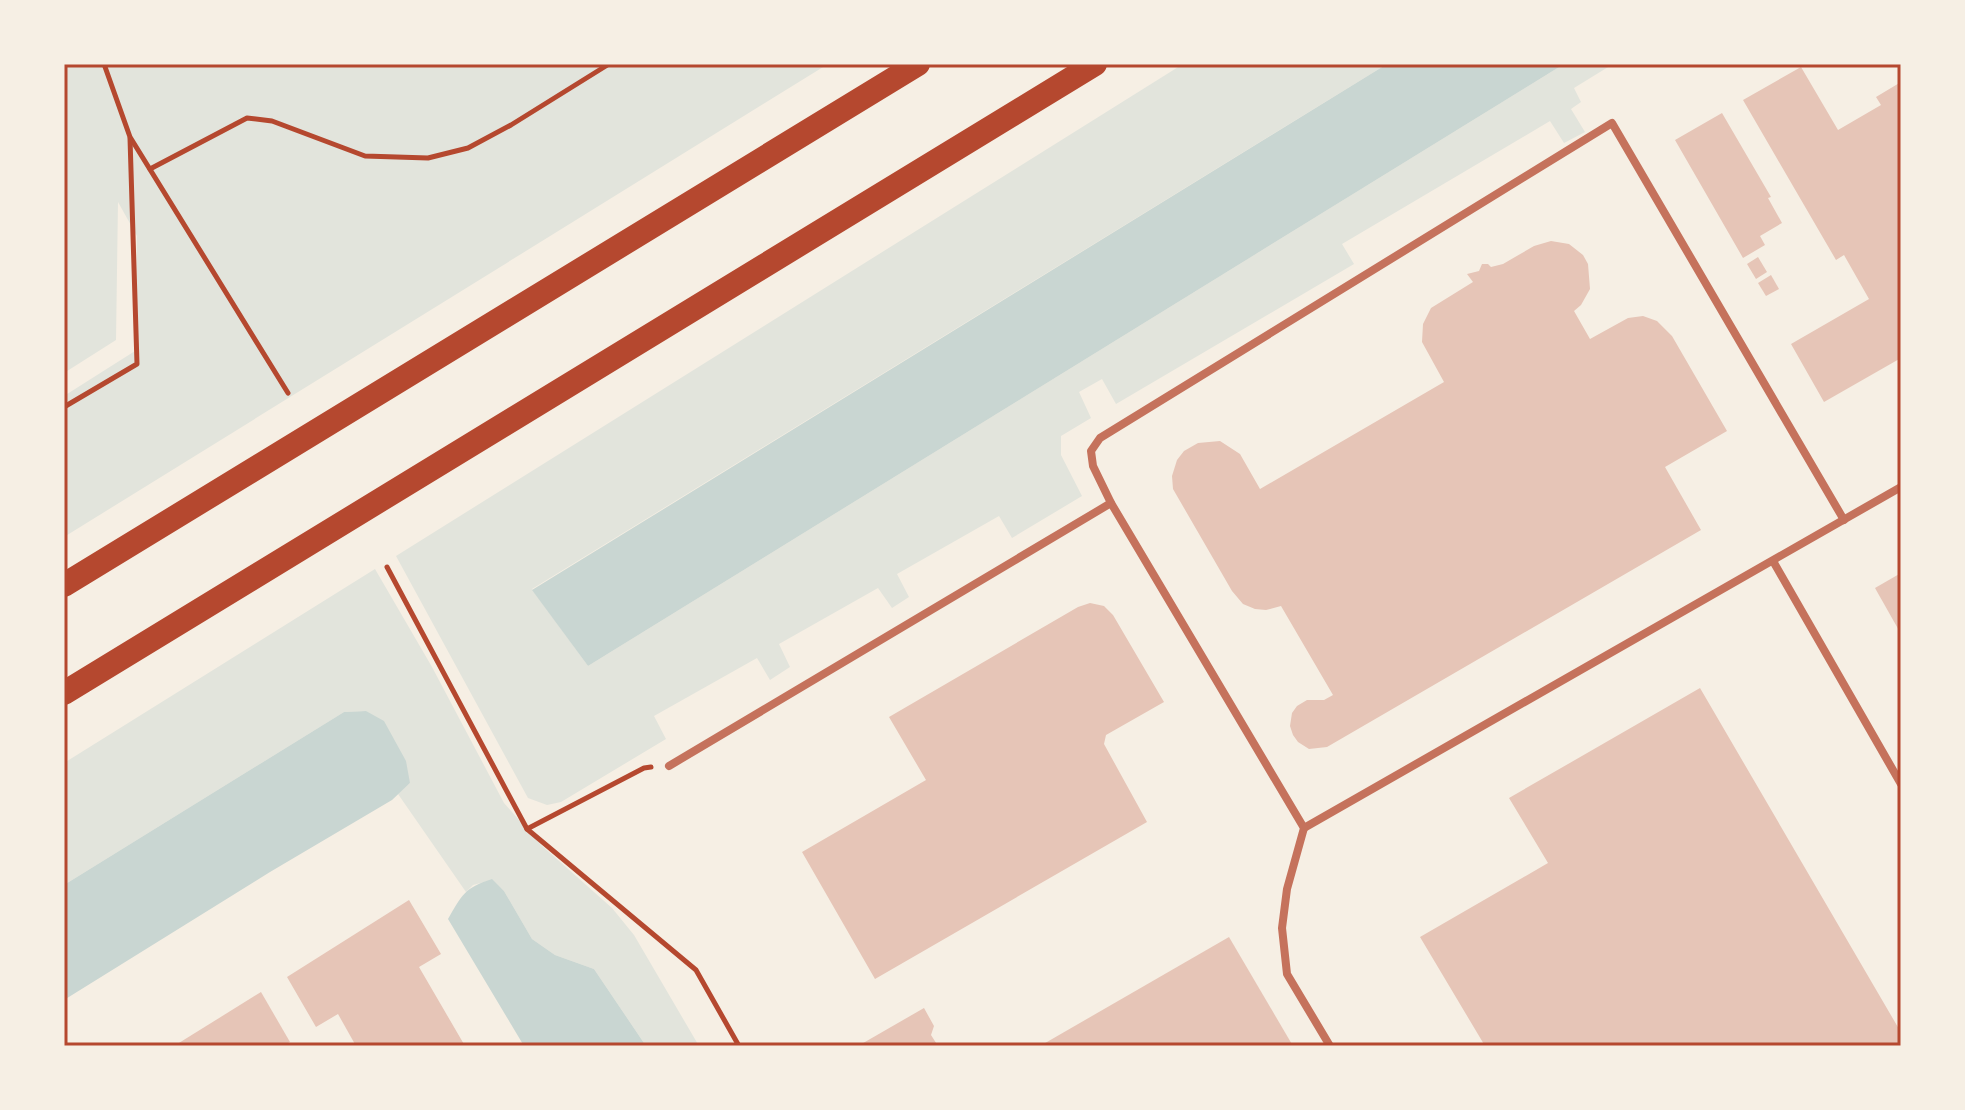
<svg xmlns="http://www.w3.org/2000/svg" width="1965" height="1110" font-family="Merriweather,serif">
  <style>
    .green { fill: #e2e4dc }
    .water { fill: #c9d6d2 }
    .building { fill: #e6c5b7 }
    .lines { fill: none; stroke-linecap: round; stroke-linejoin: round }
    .path { stroke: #b5482f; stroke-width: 5 }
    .minor { stroke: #c5725c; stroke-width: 8 }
    .motorway { stroke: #b5482f; stroke-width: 24 }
    .neatline { fill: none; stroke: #b5482f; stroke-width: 3 }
  </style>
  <rect width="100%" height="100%" fill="#f6efe4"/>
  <!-- green -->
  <g class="green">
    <polygon points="64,64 828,64 64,537 64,396 135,351 137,236 118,202 116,340 64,373"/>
    <polygon points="1183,64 1387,64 532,589 588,666 1564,64 1613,64 1574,88 1581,102 1571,109 1585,132 1564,143 1550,121 1342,244 1354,264 1116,404 1102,379 1079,392 1091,418 1061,436 1061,455 1082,496 1012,538 999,516 897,574 909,597 892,608 878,588 779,644 790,667 770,680 757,658 654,716 666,739 561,802 547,805 528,798 396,556"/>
    <polygon points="375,569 432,667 504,803 541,845 612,908 634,935 699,1046 646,1046 594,969 555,955 532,939 504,891 492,880 473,885 466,892 398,794 410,783 366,711 344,712 64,885 64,763"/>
  </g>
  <!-- water -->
  <g class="water">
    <polygon points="1387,64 1564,64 588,666 532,590"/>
    <polygon points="366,711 384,721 406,761 410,783 392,800 270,872 64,1000 64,885 344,712"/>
    <path d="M492 879 504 891 532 939 555 955 594 969 646 1046H524L448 919C462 895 464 888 492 879Z"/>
  </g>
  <!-- building -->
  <g class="building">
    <polygon points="1801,67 1838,130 1881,105 1876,97 1901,82 1901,358 1824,402 1791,344 1869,299 1844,255 1836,260 1743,100"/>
    <polygon points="1722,113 1771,197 1768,198 1782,223 1760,236 1765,245 1743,258 1675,140"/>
    <polygon points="1551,241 1569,244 1583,255 1588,264 1590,289 1581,305 1574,311 1590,339 1628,318 1643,316 1657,321 1672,336 1727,431 1665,467 1701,530 1327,747 1309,749 1298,742 1293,735 1290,726 1292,713 1297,706 1307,700 1324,700 1333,695 1281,606 1266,610 1255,609 1243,604 1232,591 1173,489 1172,476 1177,460 1184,451 1198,443 1220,441 1240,454 1260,489 1444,382 1422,342 1423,324 1431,308 1473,282 1467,274 1479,271 1482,264 1488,264 1491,267 1503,264 1534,246"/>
    <polygon points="1758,257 1767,272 1756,279 1747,264"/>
    <polygon points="1771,275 1779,289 1766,296 1758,283"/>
    <polygon points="1901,573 1901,634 1875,588"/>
    <polygon points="1090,603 1104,606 1113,615 1164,702 1106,735 1104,744 1147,822 875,979 802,852 926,780 889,717 1078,607"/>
    <polygon points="1700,688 1899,1029 1901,1046 1485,1046 1420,937 1548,863 1509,798"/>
    <polygon points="409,900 441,954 419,967 465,1046 356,1046 338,1014 316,1027 287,977"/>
    <polygon points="1229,937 1293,1046 1040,1046"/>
    <polygon points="261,992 290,1042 282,1046 174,1046"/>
    <polygon points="924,1008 934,1026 931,1035 938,1046 858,1046"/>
  </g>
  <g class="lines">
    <!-- path -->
    <g class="path">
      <polyline points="104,64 130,137 288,393"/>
      <polyline points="150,169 247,118 272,121 365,156 428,158 468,148 511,125 609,64"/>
      <polyline points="64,407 137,364 130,138"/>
      <polyline points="387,567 527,829 696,970 739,1046"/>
      <polyline points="527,829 644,768 651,767"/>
    </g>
    <!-- minor -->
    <g class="minor">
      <polyline points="1773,561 1901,784"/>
      <polyline points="669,766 1111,503"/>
      <polyline points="1304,828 1901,487"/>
      <polyline points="1330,1046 1287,974 1282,928 1287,889 1304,828 1111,503 1093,466 1091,451 1100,438 1612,123 1844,520"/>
    </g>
    <!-- motorway -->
    <g class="motorway">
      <polyline points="64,585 918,64"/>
      <polyline points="64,693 1095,64"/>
    </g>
  </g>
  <!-- border -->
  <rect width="1965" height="1110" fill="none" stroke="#f6efe4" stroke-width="132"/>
  <rect x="66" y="66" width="1833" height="978" class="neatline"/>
</svg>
